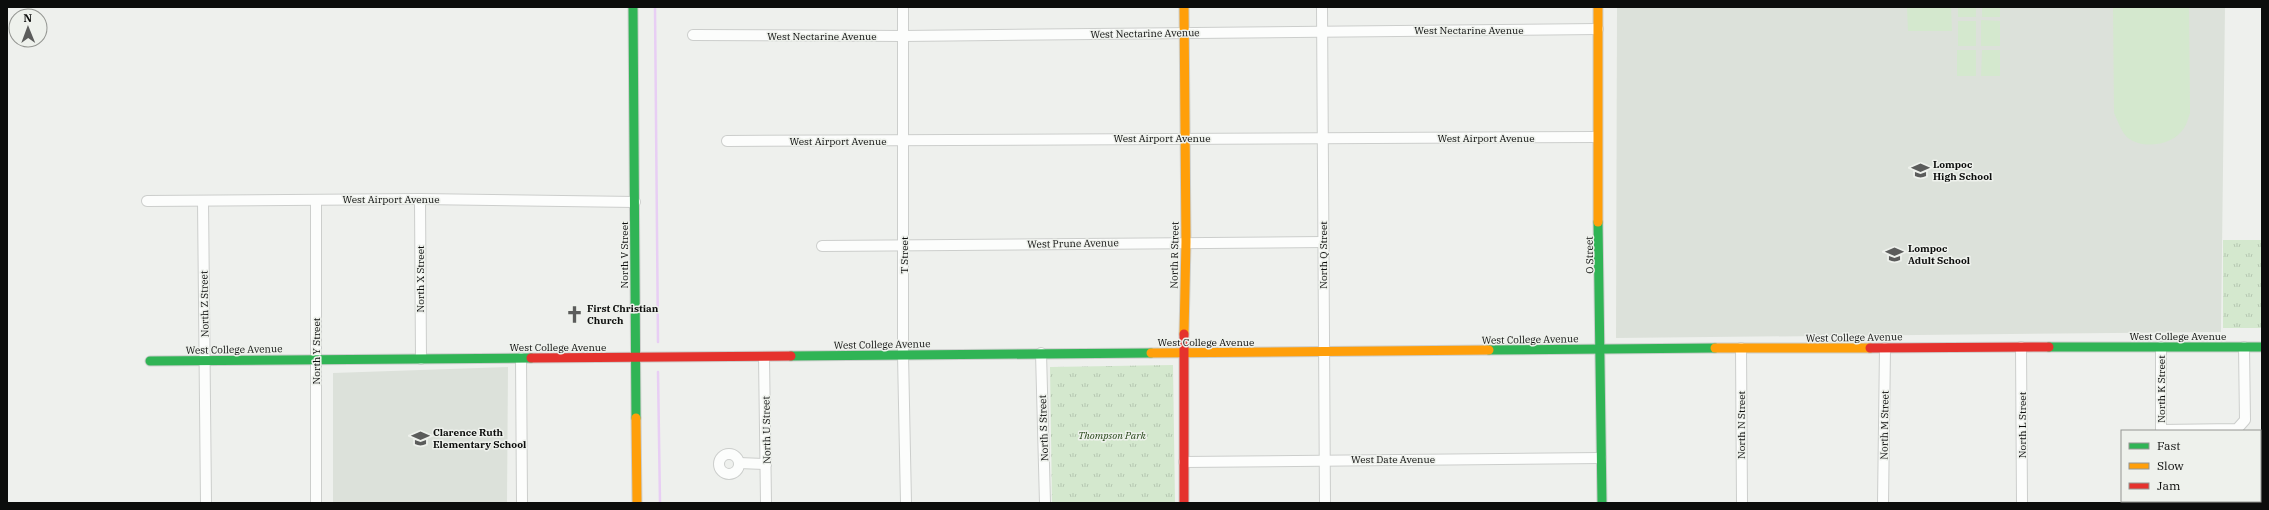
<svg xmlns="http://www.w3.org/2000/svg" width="2269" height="510" font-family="'IBM Plex Serif',serif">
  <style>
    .built { fill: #dce1da }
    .green { fill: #d4e8ce }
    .park { fill: url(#park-tufts) }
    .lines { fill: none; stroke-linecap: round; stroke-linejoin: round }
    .stream { stroke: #e8cef4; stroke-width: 2.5 }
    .street-casing { stroke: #cccecc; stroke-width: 12 }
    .fast-casing { stroke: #cccecc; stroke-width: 11 }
    .slow-casing { stroke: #cccecc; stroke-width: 11 }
    .jam-casing { stroke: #cccecc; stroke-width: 11 }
    .street { stroke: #fcfdfc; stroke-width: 10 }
    .fast { stroke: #30b455; stroke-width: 9 }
    .slow { stroke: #ff9f0a; stroke-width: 9 }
    .jam { stroke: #e5322d; stroke-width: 9 }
    .labels { text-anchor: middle; stroke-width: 3; stroke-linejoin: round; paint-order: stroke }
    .street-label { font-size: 10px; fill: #0c0d0c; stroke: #eef1ec }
    .poi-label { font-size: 10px; font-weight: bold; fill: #0c0d0c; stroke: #eef1ec; text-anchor: start }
    .park-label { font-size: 10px; font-style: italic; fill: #1c3d0e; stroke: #eef1ec }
  </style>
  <defs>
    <pattern id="park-tufts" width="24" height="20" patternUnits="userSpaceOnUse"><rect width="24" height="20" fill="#d4e8ce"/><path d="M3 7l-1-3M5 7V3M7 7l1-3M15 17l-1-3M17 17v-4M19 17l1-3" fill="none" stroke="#b5c6b0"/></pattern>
  </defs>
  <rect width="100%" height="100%" fill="#eef0ed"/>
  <!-- built -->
  <g class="built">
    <polygon points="1617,7 2225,7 2221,332 1616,338"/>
    <polygon points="508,367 507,503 333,503 333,373"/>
  </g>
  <!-- green -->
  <g class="green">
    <polygon points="1907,7 1951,7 1952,31 1908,31"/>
    <rect x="1958" y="7" width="18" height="10"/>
    <rect x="1982" y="7" width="18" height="10"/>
    <path d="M2113 7H2189L2190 113C2188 118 2187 124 2184 128 2174 145 2144 150 2128 138 2121 132 2118 121 2114 113Z"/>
    <polygon points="1981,20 2000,21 2000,46 1981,46"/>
    <rect x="1958" y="21" width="18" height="25"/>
    <rect x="1957" y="50" width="19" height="26"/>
    <polygon points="1982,50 2000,50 2000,76 1981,76"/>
  </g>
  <!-- park -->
  <g class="park">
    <rect x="2223" y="240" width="39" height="88"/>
    <polygon points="1173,365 1175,503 1052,503 1050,367"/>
  </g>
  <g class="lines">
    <!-- stream -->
    <g class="stream">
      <polyline points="655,7 658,342"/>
      <polyline points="658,372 660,503"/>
    </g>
    <defs>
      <g id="street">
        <polyline points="903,7 903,355 906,503"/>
        <polyline points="1322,7 1325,503"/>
        <polyline points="693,35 903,36 1598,29"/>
        <polyline points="727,141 1597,137"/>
        <polyline points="420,199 421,359"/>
        <polyline points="147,201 420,199 635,202"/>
        <polyline points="203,201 206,503"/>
        <polyline points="822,246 1323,242"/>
        <polyline points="2021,347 2022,503"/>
        <polyline points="1741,348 1742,503"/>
        <polyline points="1041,353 1045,503"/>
        <polyline points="764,357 766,503"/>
        <polyline points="521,358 522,503"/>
        <polyline points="2161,430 2237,429 2245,420 2244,347"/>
        <polyline points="2161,431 2161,347"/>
        <circle cx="729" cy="464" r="10"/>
        <polyline points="1184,462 1601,458"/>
        <polyline points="739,463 766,464"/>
        <polyline points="2260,463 2262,463"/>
        <polyline points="2161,501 2161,503"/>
        <polyline points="316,503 316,200"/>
        <polyline points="1883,503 1885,348"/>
      </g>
      <g id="fast">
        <polyline points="633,7 636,418"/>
        <polyline points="1598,222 1602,503"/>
        <polyline points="2049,347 2262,347"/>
        <polyline points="1489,350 1715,348"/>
        <polyline points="791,356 1151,353"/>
        <polyline points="150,361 531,358"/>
      </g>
      <g id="slow">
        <polyline points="1598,7 1598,222"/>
        <polyline points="1184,334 1186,242 1184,7"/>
        <polyline points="1715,348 1870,348"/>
        <polyline points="1151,353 1489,350"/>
        <polyline points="636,418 637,503"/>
      </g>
      <g id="jam">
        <polyline points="1184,334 1184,503"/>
        <polyline points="1870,348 2049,347"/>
        <polyline points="531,358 791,356"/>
      </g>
    </defs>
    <!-- street casing -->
    <use href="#street" class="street-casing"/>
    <!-- fast casing -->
    <use href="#fast" class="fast-casing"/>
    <!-- slow casing -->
    <use href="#slow" class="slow-casing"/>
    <!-- jam casing -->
    <use href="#jam" class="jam-casing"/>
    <!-- street -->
    <use href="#street" class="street"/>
    <!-- fast -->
    <use href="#fast" class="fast"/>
    <!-- slow -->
    <use href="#slow" class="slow"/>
    <!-- jam -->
    <use href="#jam" class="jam"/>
  </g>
  <!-- icons -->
  <defs>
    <symbol id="school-bare" viewBox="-9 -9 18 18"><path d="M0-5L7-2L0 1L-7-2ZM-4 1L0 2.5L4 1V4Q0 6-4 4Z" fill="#5b5c5b" stroke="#eef1ec" stroke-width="2.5" paint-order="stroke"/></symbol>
    <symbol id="church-bare" viewBox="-9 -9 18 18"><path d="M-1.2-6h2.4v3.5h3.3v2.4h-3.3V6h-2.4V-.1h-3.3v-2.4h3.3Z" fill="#5b5c5b" stroke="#eef1ec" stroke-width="2.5" paint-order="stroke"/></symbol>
  </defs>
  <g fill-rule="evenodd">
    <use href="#school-bare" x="1908" y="158" width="25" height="25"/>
    <use href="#school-bare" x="1882" y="242" width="25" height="25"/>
    <use href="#church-bare" x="562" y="302" width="25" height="25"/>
    <use href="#school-bare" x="408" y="426" width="25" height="25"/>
  </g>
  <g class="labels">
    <!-- street labels -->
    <g class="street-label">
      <text x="1469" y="34">West Nectarine Avenue</text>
      <text transform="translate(1145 33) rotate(-1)" y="4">West Nectarine Avenue</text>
      <text x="822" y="40">West Nectarine Avenue</text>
      <text x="1162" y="142">West Airport Avenue</text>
      <text x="1486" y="142">West Airport Avenue</text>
      <text x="838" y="145">West Airport Avenue</text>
      <text x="391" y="203">West Airport Avenue</text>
      <text transform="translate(1073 243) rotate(-1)" y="4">West Prune Avenue</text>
      <text transform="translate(624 255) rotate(-90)" y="4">North V Street</text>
      <text transform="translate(904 255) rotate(-90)" y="4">T Street</text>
      <text transform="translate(1174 255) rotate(-89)" y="4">North R Street</text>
      <text transform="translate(1323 255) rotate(-90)" y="4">North Q Street</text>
      <text transform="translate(1589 255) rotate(-91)" y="4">O Street</text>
      <text transform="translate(420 279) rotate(-90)" y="4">North X Street</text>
      <text transform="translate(204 304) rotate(-91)" y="4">North Z Street</text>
      <text x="2178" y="340">West College Avenue</text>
      <text transform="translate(1854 337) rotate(-1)" y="4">West College Avenue</text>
      <text transform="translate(1530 339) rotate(-1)" y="4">West College Avenue</text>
      <text x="1206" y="346">West College Avenue</text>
      <text transform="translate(882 344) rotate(-1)" y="4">West College Avenue</text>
      <text x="558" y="351">West College Avenue</text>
      <text transform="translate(234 349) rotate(-1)" y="4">West College Avenue</text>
      <text transform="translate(316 351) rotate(-90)" y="4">North Y Street</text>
      <text transform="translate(2161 389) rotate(-90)" y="4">North K Street</text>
      <text transform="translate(1741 425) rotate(-90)" y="4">North N Street</text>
      <text transform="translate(1884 425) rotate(-89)" y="4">North M Street</text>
      <text transform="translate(2022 425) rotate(-90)" y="4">North L Street</text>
      <text transform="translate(1043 428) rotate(-92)" y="4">North S Street</text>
      <text transform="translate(766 430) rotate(-91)" y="4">North U Street</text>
      <text x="1393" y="463">West Date Avenue</text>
    </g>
    <!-- poi labels -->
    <g class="poi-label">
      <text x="1933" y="168">Lompoc<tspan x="1933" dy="12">High School</tspan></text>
      <text x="1908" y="252">Lompoc<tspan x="1908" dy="12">Adult School</tspan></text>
      <text x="587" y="312">First Christian<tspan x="587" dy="12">Church</tspan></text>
      <text x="433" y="436">Clarence Ruth<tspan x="433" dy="12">Elementary School</tspan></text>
    </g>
    <!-- park labels -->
    <g class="park-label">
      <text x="1112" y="439">Thompson Park</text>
    </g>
  </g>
  <!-- border -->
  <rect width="2269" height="510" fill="none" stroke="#0c0d0c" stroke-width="16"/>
  <!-- legend -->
  <rect x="2121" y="430" width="140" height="72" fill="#eef1ec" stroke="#949692"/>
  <rect x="2129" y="443" width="20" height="6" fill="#30b455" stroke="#949692"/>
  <text x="2157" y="450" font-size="12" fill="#0c0d0c">Fast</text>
  <rect x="2129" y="463" width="20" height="6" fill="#ff9f0a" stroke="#949692"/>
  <text x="2157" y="470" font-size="12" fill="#0c0d0c">Slow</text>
  <rect x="2129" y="483" width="20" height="6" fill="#e5322d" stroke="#949692"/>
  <text x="2157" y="490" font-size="12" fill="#0c0d0c">Jam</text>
  <!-- north arrow -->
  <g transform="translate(28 28) rotate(359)"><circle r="19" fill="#eef1ec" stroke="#949692"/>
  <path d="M0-3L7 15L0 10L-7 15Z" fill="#5b5c5b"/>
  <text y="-6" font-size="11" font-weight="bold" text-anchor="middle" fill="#0c0d0c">N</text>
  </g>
</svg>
